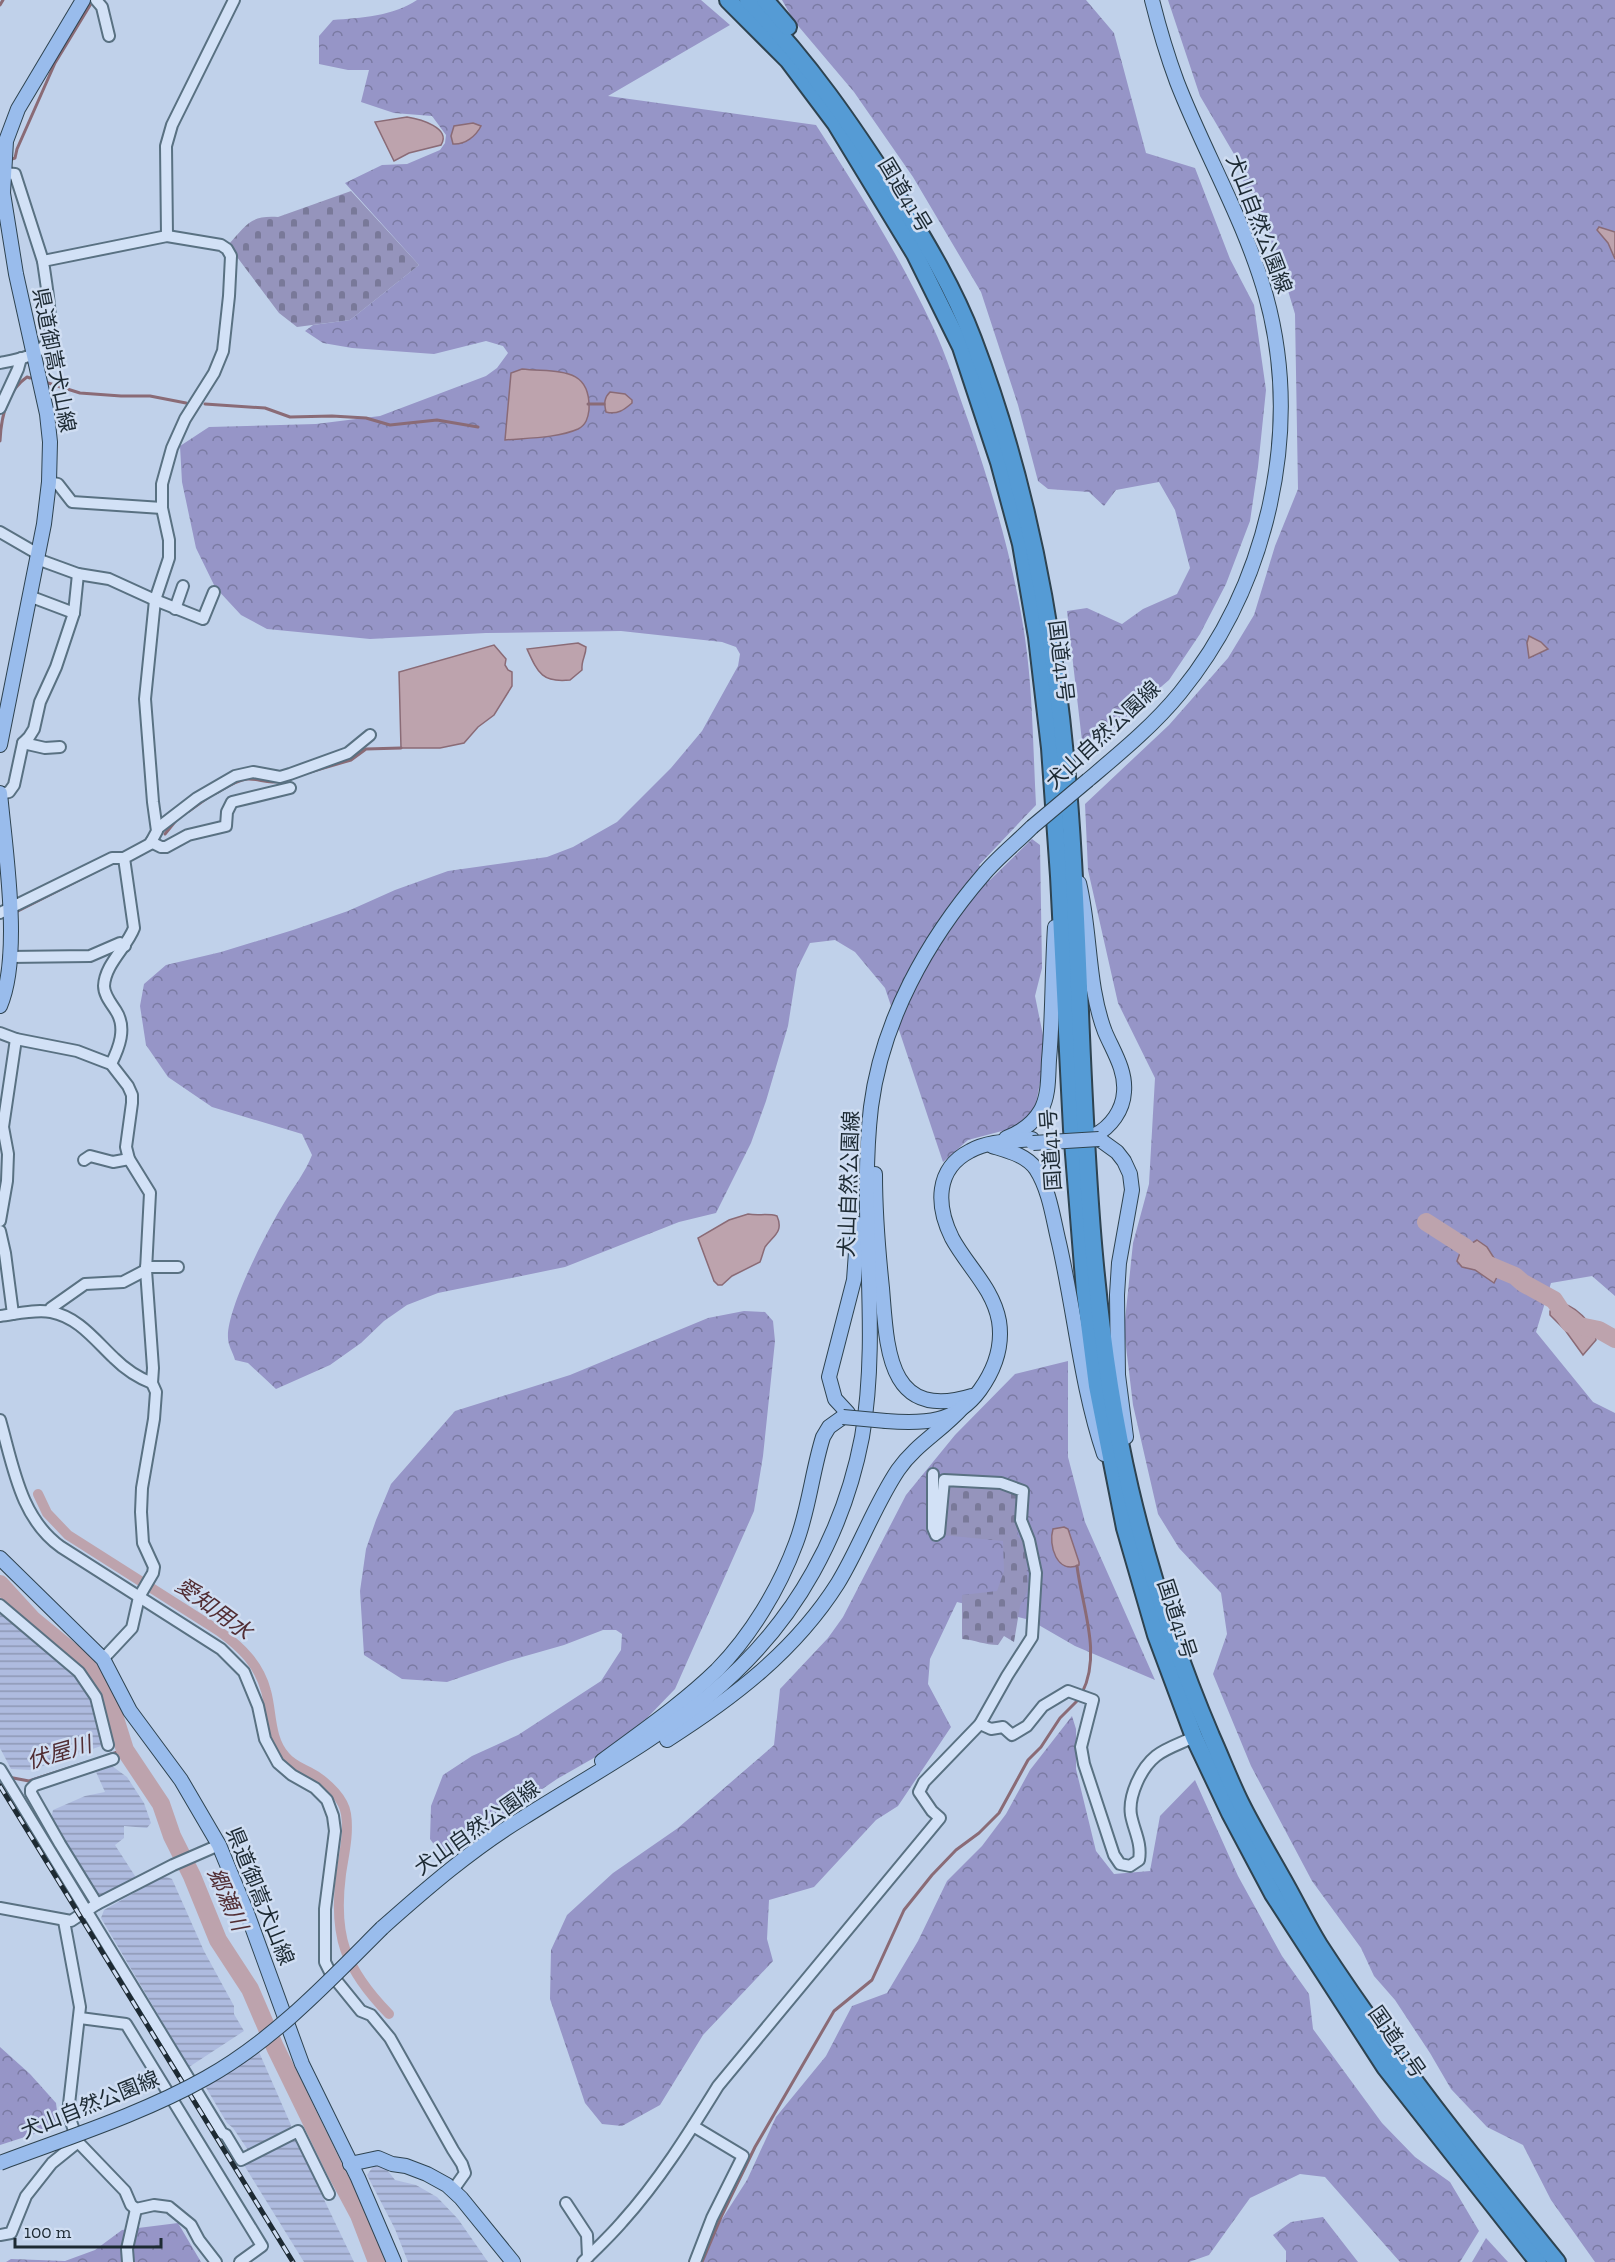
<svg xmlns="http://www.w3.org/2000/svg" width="1615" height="2262" font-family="'Zilla Slab','Noto Sans JP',serif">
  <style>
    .farmland { fill: url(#farmland-rules) }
    .forest { fill: url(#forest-crowns) }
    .cemetery { fill: url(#cemetery-stones) }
    .water { fill: #bda3ad; stroke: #8a6b76; stroke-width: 1.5 }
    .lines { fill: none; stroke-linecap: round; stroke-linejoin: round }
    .stream { stroke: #8a6b76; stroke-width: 3 }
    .canal { stroke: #bda3ad; stroke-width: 10 }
    .river { stroke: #bda3ad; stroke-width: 18 }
    .minor-casing { stroke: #597182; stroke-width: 14 }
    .major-casing { stroke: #2e4350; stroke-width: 16 }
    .highway-casing { stroke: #2e4350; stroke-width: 20 }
    .minor { stroke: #d2e1f6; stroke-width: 10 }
    .major { stroke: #99bcec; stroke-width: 14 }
    .highway { stroke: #559bd5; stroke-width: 16 }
    .rail-casing { stroke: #1d2a33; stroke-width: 5 }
    .rail { stroke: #cfddf2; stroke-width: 3; stroke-dasharray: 9; stroke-linecap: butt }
    .major-bridge-casing { stroke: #2e4350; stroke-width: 16; stroke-linecap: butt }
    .major-bridge { stroke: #99bcec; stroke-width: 14 }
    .labels { text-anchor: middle; stroke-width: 5; stroke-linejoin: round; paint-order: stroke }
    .street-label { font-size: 21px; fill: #1d2a33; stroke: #cfddf2 }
    .water-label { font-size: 22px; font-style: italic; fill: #512d33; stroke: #cfddf2 }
  </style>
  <defs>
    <pattern id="farmland-rules" width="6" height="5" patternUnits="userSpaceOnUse" patternTransform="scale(1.5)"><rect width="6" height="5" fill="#aebbdf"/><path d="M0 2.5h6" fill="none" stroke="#8d98b5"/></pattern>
    <pattern id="forest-crowns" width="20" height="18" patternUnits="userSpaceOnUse" patternTransform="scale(1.5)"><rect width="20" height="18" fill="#9695c7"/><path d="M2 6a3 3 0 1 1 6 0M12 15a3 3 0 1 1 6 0" fill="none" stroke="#7a7aa2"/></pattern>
    <pattern id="cemetery-stones" width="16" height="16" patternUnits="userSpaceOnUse" patternTransform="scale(1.5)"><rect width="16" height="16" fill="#9594bc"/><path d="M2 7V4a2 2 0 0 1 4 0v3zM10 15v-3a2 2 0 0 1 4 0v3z" fill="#797999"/></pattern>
  </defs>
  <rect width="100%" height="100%" fill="#c0d1ea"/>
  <!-- farmland -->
  <g class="farmland">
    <polygon points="0,1612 73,1674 91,1698 104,1745 31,1770 11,1769 0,1748"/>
    <polygon points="112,1766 127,1777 144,1803 151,1823 147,1828 124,1826 124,1838 115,1845 137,1879 98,1899 51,1819 53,1810 85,1796 105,1792 96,1772"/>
    <polygon points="164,1876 172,1879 204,1951 234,2006 234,2014 244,2031 189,2067 101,1918 104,1910"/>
    <polygon points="259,2052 291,2125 290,2131 248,2150 233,2128 227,2123 205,2086"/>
    <polygon points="295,2139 354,2262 304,2262 244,2165"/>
    <polygon points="375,2164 384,2166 395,2180 416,2185 437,2197 458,2219 488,2262 408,2262 395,2229 367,2175"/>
  </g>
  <!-- forest -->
  <g class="forest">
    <path d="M417 0H701L730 25 608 96 816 125C858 190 899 255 932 325 947 356 957 390 969 423 993 494 1014 563 1025 638 1033 693 1033 750 1036 805L979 865 990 880 1032 839 1040 845 1042 968 1035 996 1046 1050 1035 1109 1017 1127 968 1140 943 1162 885 988 855 952 835 940 810 943 797 969 788 1026 766 1101 751 1143 716 1213 679 1222 565 1267 438 1293 407 1305 384 1321 361 1343 330 1365 276 1389 248 1363 235 1360C233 1353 228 1345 228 1338 226 1309 268 1229 284 1203 294 1186 305 1173 312 1155L302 1134 212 1107 168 1077 146 1045 140 1006 144 984 166 965 221 952 293 930 348 911 395 890 448 871 547 857 573 847 617 822 671 768 702 731 738 666 740 654 736 647 722 642 621 631 486 633 370 639 267 629 241 615 215 587 196 548 182 482 180 446 209 427 316 424 380 416 486 376 497 368 508 353 503 346 486 341 434 354 352 348 323 343 305 331 313 325 350 320 419 265 345 183 382 165 407 164 440 150 445 143 446 135 432 116 394 113 361 102 369 70H348L319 64V36L333 20C360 18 394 16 417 0Z"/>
    <polygon points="782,0 1086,0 1114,33 1146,153 1195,168 1230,259 1254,305 1266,390 1258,467 1250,521 1226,584 1200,634 1169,680 1098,741 1082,741 1067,611 1087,608 1122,624 1143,609 1177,594 1190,568 1175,510 1159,482 1116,490 1104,506 1089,492 1048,489 1038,481 1018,405 981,292 913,177 854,92 794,21"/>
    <polygon points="1168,0 1615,0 1615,1296 1592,1276 1551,1283 1536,1332 1593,1402 1615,1413 1615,2262 1595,2262 1551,2200 1523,2145 1487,2127 1451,2089 1430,2053 1395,2000 1374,1976 1361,1948 1312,1881 1251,1766 1213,1674 1227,1634 1221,1593 1179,1548 1158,1514 1133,1405 1124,1330 1133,1243 1149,1184 1155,1078 1118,1003 1088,870 1085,804 1169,725 1228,658 1254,615 1275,546 1298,489 1295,314 1277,254 1252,209 1234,154 1200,96"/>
    <polygon points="744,1311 765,1312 773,1321 775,1341 763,1456 754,1511 675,1689 647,1718 599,1755 557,1779 458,1846 441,1854 430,1839 431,1806 443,1775 472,1756 518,1735 601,1681 621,1650 622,1634 616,1630 603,1630 564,1645 508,1661 447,1682 402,1679 364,1655 360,1591 366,1549 376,1520 391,1484 455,1411 570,1375 708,1318"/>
    <polygon points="1068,1361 1068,1457 1085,1522 1155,1680 1075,1646 1030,1620 957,1602 930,1659 928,1684 951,1727 898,1806 876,1820 814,1887 769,1900 767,1939 773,1961 703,2035 660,2105 622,2126 602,2124 585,2103 550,1999 551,1950 567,1915 613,1873 678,1828 774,1745 780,1689 828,1638 843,1617 906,1495 955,1435 1015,1374"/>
    <polygon points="1072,1716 1076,1729 1076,1769 1096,1851 1114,1874 1150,1871 1160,1816 1195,1780 1238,1876 1282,1956 1309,1994 1313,2029 1382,2123 1415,2157 1450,2182 1479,2231 1460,2262 1400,2262 1325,2177 1300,2174 1250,2198 1209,2255 1189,2262 702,2262 706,2244 747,2180 776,2117 826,2056 852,2006 887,1993 918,1941 947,1881 982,1846 1006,1814 1030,1770"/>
    <polygon points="0,2047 30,2074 56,2103 59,2126 0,2145"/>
    <polygon points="1323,2217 1358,2262 1286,2262 1286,2251 1273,2235 1291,2222"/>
    <polygon points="178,2223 201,2262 6,2262 11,2259 65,2261 95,2250 122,2230"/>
    <polygon points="1486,2238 1508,2262 1472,2262"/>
  </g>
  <!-- cemetery -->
  <g class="cemetery">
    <path d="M351 191 419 265 350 320 297 327 279 313 228 245C246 226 249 215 278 217Z"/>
    <path d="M947 1486 991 1489 999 1487 1004 1491 1017 1493 1019 1495 1017 1536 1025 1543 1028 1590 1020 1606 1014 1642 1004 1636 998 1645C985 1645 975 1640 962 1639V1595L997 1591 1004 1571 1003 1541 942 1535Z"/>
  </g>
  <!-- water -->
  <g class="water">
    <path d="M407 117C420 119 452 128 441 145L409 153 394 161 375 122Z"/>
    <path d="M473 123 481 126C476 136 465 145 453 144L451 136 454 126Z"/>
    <polygon points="1599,227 1615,232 1615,259 1608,243 1597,230"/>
    <path d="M522 369C556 373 591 365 589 410 588 418 586 425 578 429 558 438 527 438 505 440L511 373Z"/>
    <path d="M610 392 625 394 632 400V403C624 410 617 415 606 412 604 403 604 398 610 392Z"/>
    <polygon points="1529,636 1541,642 1548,649 1529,658 1527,643"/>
    <path d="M578 643 586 647C586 656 581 660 582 670L570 680C542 683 538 673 527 649Z"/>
    <polygon points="494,645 506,659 505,665 508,670 512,672 512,686 494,715 478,727 464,743 440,748 401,748 399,672"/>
    <path d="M748 1214C758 1216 768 1213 777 1216 784 1232 773 1236 765 1247 763 1252 762 1257 760 1262L732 1276 722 1285H718L714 1281 698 1238 729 1220Z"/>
    <polygon points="1477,1240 1487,1247 1501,1269 1494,1283 1475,1270 1462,1267 1457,1261 1461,1250"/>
    <path d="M1558 1303C1573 1303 1595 1324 1596 1340L1583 1355 1565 1330 1550 1315V1311Z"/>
    <path d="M1064 1527 1068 1529 1079 1562V1565C1057 1575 1048 1545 1053 1529Z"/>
  </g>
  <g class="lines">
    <!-- stream -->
    <g class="stream">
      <polyline points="0,5 3,0"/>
      <polyline points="12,159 15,158 17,149 55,63 92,2"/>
      <polyline points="48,383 80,393 121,396 150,396 186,403"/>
      <polyline points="205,404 265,408 290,417 332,416 366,418 390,425 437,420 478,427"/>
      <polyline points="588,404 604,404"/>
      <path d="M0 441C1 418 7 391 27 377L30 378"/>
      <polyline points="310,772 351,760 366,749 401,748"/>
      <path d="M216 793C225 788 237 780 247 779 259 778 268 785 280 781"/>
      <polyline points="189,811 210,796"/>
      <polyline points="165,834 178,818"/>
      <polyline points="18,911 105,867"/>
      <path d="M1077 1566C1082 1607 1102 1654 1082 1693"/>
      <polyline points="111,1754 125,1750"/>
      <polyline points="8,1777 29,1781 88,1762"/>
      <polyline points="702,2262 722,2215 755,2147 834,2011 872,1980 904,1910 932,1875 956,1850 979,1833 999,1813 1028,1760 1041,1747 1060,1718 1079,1699"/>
    </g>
    <!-- canal -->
    <path class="canal" d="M38 1494 47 1513 68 1535 219 1631C241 1647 259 1664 266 1691 272 1712 269 1738 285 1756 293 1766 305 1769 316 1776 328 1784 344 1799 346 1814 349 1834 344 1854 341 1874 333 1936 345 1969 389 2014"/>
    <!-- river -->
    <g class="river">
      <polyline points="1426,1222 1465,1247 1477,1260 1515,1276 1523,1283 1554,1300 1570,1324 1599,1330 1615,1339"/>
      <polyline points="0,1584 33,1620 84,1662 107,1693 125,1750 161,1804 172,1836 192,1876 218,1940 250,1989 275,2047 336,2172 359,2215 377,2262"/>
    </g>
    <defs>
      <g id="minor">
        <polyline points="96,0 102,7 109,36"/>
        <polyline points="4,173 15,174 43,261"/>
        <polyline points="167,236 166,146 172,125 234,0"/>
        <path d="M0 363C15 360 38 357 47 342 55 330 45 277 43 261L167 236 221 245 227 249 231 256 229 296 223 351 214 373 185 419 172 448 162 484V508L169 540V558L155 600 145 699 153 802 157 831 150 844 124 858 134 928C127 947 105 964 104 986 104 995 111 1003 116 1011 127 1028 119 1048 111 1064"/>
        <polyline points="0,408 18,369 21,358"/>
        <polyline points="49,482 58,484 72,502 162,508"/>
        <polyline points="0,532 38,554"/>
        <polyline points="37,559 78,574 109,579 155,600 203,619 214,592"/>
        <polyline points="29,596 74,613"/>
        <polyline points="175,609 183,586"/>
        <polyline points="23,743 45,748 60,747"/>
        <polyline points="0,794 9,792 14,785 23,743 29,737 34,729 40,702 56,667 74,613 78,574"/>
        <polyline points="158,828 197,798 235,776 253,772 280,777 290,774 348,753 370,735"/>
        <polyline points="151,842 161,847 166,847 188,835 226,826 227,812 232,802 290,788"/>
        <polyline points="0,913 112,858 124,858"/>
        <polyline points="9,957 90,956 120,943 125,946"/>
        <polyline points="0,1033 16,1039 77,1051 103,1061 111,1064 128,1086 132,1095 132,1103 126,1147 129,1159 150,1193 146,1270 153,1368 152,1383 156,1392 154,1419 142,1488 141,1512 143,1543 154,1567 153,1573 139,1597 132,1628 103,1659"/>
        <polyline points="84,1160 90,1156 113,1162 129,1159"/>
        <polyline points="0,1221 7,1181 8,1154 3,1127 16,1039"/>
        <polyline points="0,1231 5,1253 13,1314"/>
        <polyline points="146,1267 178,1267"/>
        <polyline points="50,1311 51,1308 85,1284 123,1282 146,1270"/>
        <path d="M0 1316C16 1314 35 1309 51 1312 78 1317 95 1340 114 1358 124 1368 139 1378 152 1383"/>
        <path d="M0 1420C13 1465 20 1518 61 1547L221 1649 244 1672 258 1706 265 1739 278 1763 292 1775 315 1788 327 1800 333 1816 335 1831 325 1909V1962L331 1974 361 2011 371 2015 390 2038 453 2150 462 2164 465 2173 453 2190"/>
        <polyline points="0,1605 79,1672 96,1697 108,1745"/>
        <path d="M980 1724 991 1729 1003 1727 1012 1735 1027 1726 1043 1706 1068 1691 1093 1700 1081 1747 1084 1764 1114 1855 1120 1864 1130 1866 1139 1860C1142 1843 1134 1831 1131 1815 1128 1796 1141 1768 1156 1756 1166 1748 1182 1743 1194 1737"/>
        <polyline points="0,1769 222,2133 226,2135 241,2160 298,2131 329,2194"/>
        <polyline points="97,1904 60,1844 31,1793 31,1789 35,1785 113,1759"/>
        <polyline points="0,1908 71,1921 97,1904 173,1865 219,1845"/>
        <polyline points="64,1921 80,2007 68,2113 78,2142 125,2191 131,2205 136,2209"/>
        <polyline points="80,2018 126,2024 262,2246 240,2262"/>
        <polyline points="693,2126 743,2156 712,2218 695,2262"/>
        <polyline points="566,2203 587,2235 588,2257"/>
        <polyline points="136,2209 154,2205 169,2207 191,2225 199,2240 216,2262"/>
        <polyline points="0,2235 11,2233 26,2196 52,2163 78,2142"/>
        <polyline points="128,2262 127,2249 136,2209"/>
        <path d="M583 2262C596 2249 610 2236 622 2222 659 2181 689 2133 718 2086L940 1818 932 1811 919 1792 924 1782 980 1724 1007 1676 1032 1637 1036 1573 1029 1540 1021 1520 1023 1491 1001 1483 944 1480 939 1533 936 1535 933 1528V1474"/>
      </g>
      <g id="major">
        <polyline points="0,745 44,524 49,482 50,442 47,414 16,274 3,193 6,141 18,109 83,0"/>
        <path d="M1088 780C1120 753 1153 726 1180 693 1268 585 1303 431 1266 296 1245 221 1205 154 1177 82 1167 55 1159 28 1152 0"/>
        <path d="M0 793C5 849 22 955 0 1006"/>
        <path d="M1079 883C1091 932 1087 985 1105 1032 1113 1051 1126 1070 1124 1092 1123 1110 1111 1127 1095 1135"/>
        <path d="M1006 1138C1022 1132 1033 1124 1041 1110 1049 1095 1048 1077 1049 1060 1053 1016 1052 971 1055 927"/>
        <polyline points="1099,1139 1117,1152 1124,1161 1130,1174 1132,1190 1119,1263 1117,1295 1118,1375 1126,1437"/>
        <path d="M992 1146C1008 1151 1026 1155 1036 1169 1050 1191 1053 1219 1059 1243 1075 1313 1081 1386 1104 1454"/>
        <path d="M875 1174C875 1212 878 1250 882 1288 887 1348 887 1422 972 1396"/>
        <polyline points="848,1413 835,1399 829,1377 854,1280 858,1224"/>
        <path d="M886 1421C924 1424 956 1423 980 1390 995 1369 1003 1346 999 1321 993 1288 967 1266 952 1238 936 1206 935 1169 970 1151 988 1141 1012 1141 1032 1139"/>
        <polyline points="0,1558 103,1659 130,1711 181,1780 219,1845 247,1913 302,2064 358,2178 394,2262"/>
        <path d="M667 1740C733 1698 795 1651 838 1583 860 1547 874 1506 898 1470 916 1444 943 1430 963 1407"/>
        <path d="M602 1761C641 1732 682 1704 717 1670 751 1635 779 1589 796 1543 809 1509 812 1472 823 1437L829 1427 843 1417"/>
        <path d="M382 1928C427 1888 472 1849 523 1818 637 1746 744 1696 813 1572 836 1531 853 1484 862 1437 881 1328 858 1217 871 1107 882 1021 927 940 983 875 997 858 1016 843 1032 827"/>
        <polyline points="350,2164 378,2158 392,2164 406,2166 427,2174 447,2185 461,2198 513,2262"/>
      </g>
      <g id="highway">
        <polyline points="728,0 788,60 836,124 915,254 961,347 999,462 1021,544 1037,637 1050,748 1059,876 1072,1129 1085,1292 1097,1386 1125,1528 1156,1635 1194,1737 1230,1813 1273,1894 1385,2067 1538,2262"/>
        <path d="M748 0C807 59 853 127 898 197 926 242 954 289 973 339 1037 507 1063 682 1073 860 1085 1068 1082 1285 1130 1489 1150 1574 1177 1656 1211 1736 1221 1758 1230 1782 1241 1804 1254 1830 1269 1855 1283 1880 1295 1901 1306 1924 1319 1945 1391 2056 1474 2159 1557 2262"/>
        <polyline points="765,0 788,27"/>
      </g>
    </defs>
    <!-- minor casing -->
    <use href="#minor" class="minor-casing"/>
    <!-- major casing -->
    <use href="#major" class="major-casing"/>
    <!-- highway casing -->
    <use href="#highway" class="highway-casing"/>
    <!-- minor -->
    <use href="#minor" class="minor"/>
    <!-- major -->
    <use href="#major" class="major"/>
    <!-- highway -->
    <use href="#highway" class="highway"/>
    <defs>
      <polyline id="rail" points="0,1786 293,2262"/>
    </defs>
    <!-- rail casing -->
    <use href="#rail" class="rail-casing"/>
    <!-- rail -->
    <use href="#rail" class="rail"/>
    <defs>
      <g id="major-bridge">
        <polyline points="1032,827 1088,780"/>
        <polyline points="1033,1143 1099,1139"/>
        <polyline points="843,1417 886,1421"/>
        <path d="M0 2163C69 2137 142 2114 206 2078 274 2040 328 1982 382 1928"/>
      </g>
    </defs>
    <!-- major-bridge casing -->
    <use href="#major-bridge" class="major-bridge-casing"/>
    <!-- major-bridge -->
    <use href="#major-bridge" class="major-bridge"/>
  </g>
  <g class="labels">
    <!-- street labels -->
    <g class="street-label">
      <text transform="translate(905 195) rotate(59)" y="7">国道41号</text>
      <text transform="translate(1259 224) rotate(69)" y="7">犬山自然公園線</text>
      <text transform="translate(54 360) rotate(79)" y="7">県道御嵩犬山線</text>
      <text transform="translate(1061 661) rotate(83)" y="7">国道41号</text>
      <text transform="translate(1103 735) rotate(-43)" y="7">犬山自然公園線</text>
      <text transform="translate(1051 1150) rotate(-94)" y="7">国道41号</text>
      <text transform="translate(849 1184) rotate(-88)" y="7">犬山自然公園線</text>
      <text transform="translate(1177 1619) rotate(72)" y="7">国道41号</text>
      <text transform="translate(477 1828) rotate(-35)" y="7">犬山自然公園線</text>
      <text transform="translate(260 1896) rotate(68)" y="7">県道御嵩犬山線</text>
      <text transform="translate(1397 2042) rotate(55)" y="7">国道41号</text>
      <text transform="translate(90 2105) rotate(-22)" y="7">犬山自然公園線</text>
    </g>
    <!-- water labels -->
    <g class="water-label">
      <text transform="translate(214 1608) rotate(36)" y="8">愛知用水</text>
      <text transform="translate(59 1752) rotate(-16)" y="8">伏屋川</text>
      <text transform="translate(228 1899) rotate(66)" y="8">郷瀬川</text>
    </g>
  </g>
  <!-- scale -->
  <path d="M15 2238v9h146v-9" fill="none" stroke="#1d2a33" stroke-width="3"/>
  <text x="24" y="2238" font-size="18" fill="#1d2a33" stroke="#cfddf2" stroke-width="4.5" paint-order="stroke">100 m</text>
</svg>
